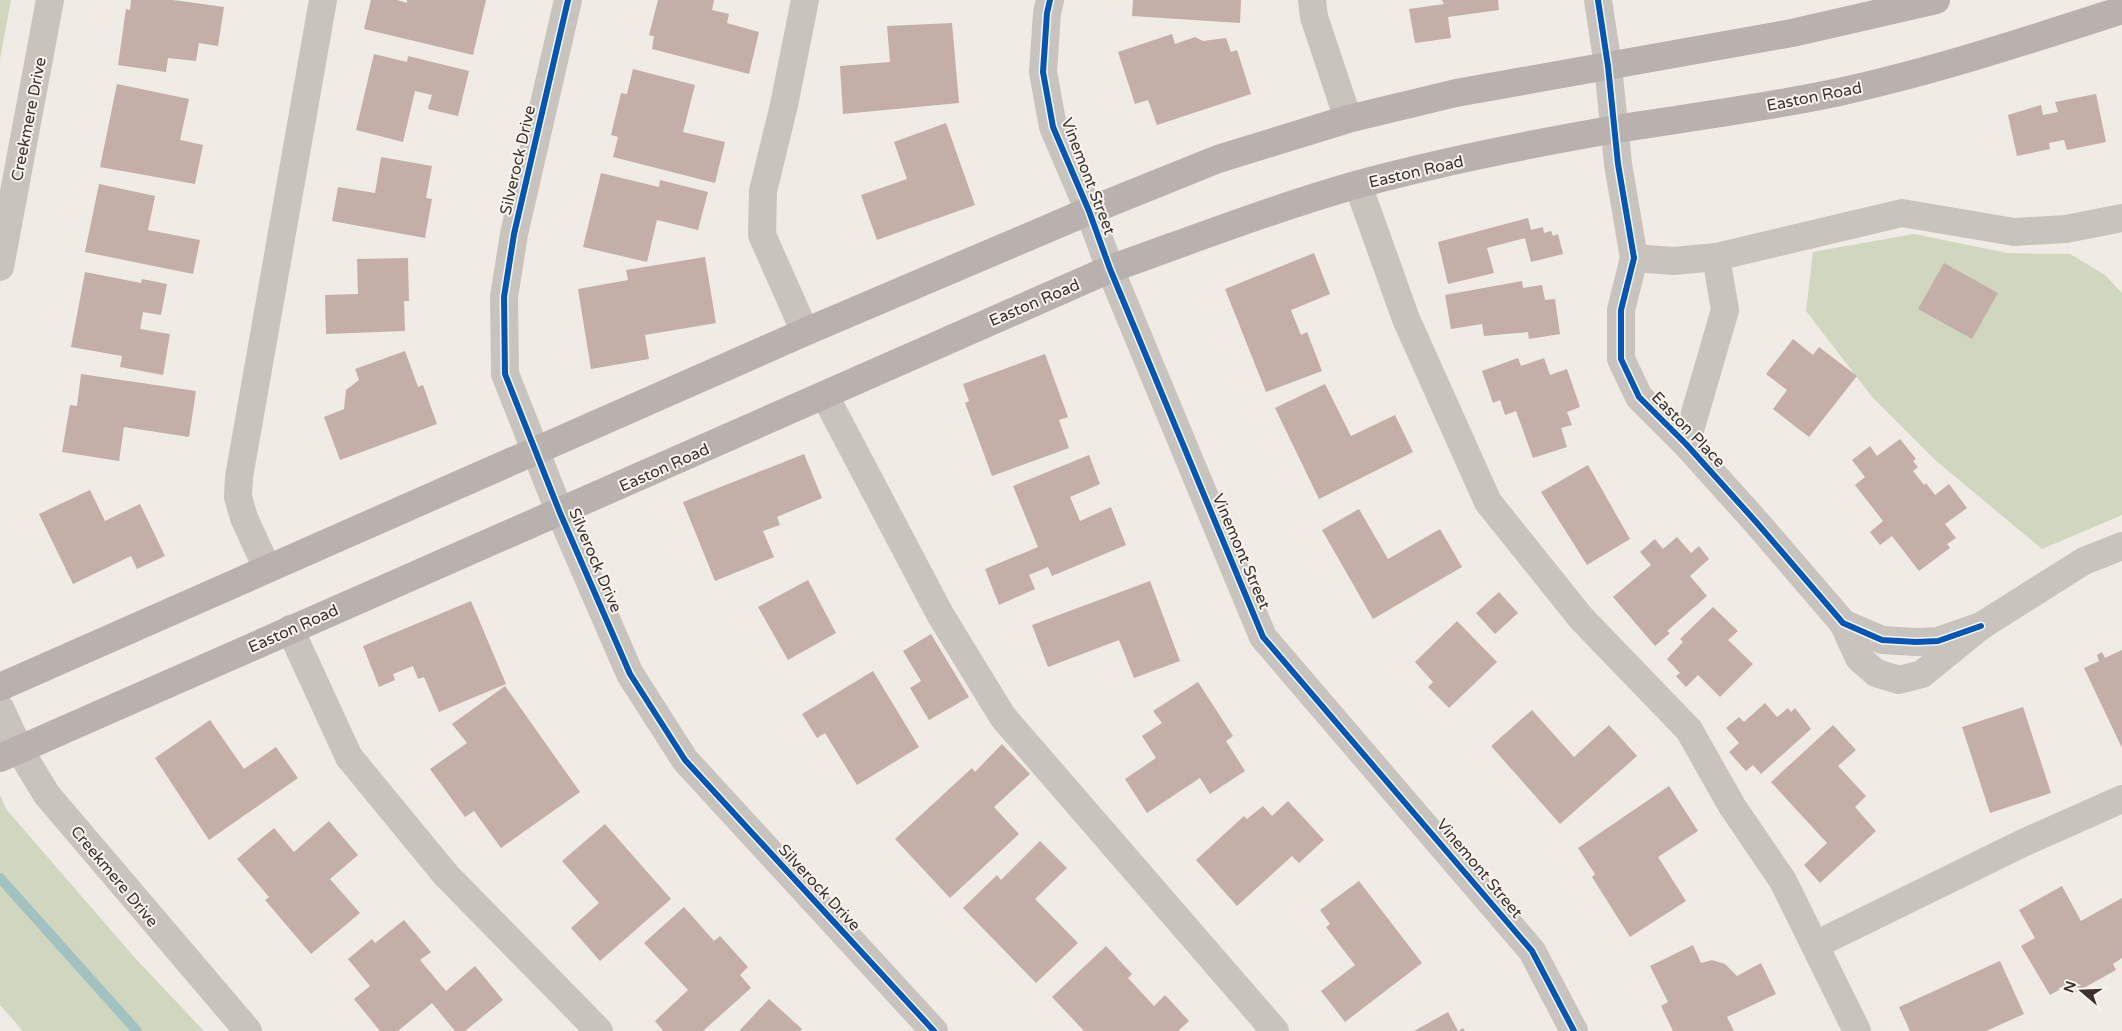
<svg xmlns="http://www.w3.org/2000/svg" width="2122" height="1031" font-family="'Varela Round',sans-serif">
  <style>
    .green { fill: #d1d6bf }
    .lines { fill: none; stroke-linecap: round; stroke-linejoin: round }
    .stream { stroke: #a1c2c1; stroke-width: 10 }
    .building { fill: #c3afa7 }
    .minor { stroke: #c9c3be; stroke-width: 28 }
    .major { stroke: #b8b1ad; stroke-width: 28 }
    .cycleway-casing { stroke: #fbf5ee; stroke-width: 9 }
    .cycleway { stroke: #0057b8; stroke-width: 6 }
    .labels { text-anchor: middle; stroke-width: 4; stroke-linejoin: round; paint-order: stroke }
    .street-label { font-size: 16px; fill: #3b302b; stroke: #fbf5ee }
  </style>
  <rect width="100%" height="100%" fill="#f0ebe5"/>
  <!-- green -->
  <g class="green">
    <polygon points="0,0 11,0 0,59"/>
    <polygon points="1914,234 2007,253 2070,254 2105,275 2122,293 2122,515 2042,549 1935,460 1873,398 1806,311 1813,252"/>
    <polygon points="0,795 6,809 135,958 204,1031 23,1031 0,1005"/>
  </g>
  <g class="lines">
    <!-- stream -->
    <polyline class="stream" points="0,878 137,1031"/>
  </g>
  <!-- building -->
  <g class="building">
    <polygon points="131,0 173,0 224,7 218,46 199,43 196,61 168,58 166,72 118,65 126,9 130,10"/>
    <polygon points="371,0 397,0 407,3 407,0 486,0 473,55 364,29"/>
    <polygon points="658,0 714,0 712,10 729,14 727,23 759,32 749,74 652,49 654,36 649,35"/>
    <polygon points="1133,0 1241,0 1240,23 1132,16"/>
    <polygon points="1442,0 1498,0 1499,10 1448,17 1451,38 1415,43 1409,9 1444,4"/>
    <polygon points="952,23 959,103 843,114 840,66 890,62 887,26"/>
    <polygon points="1172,34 1175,44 1195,37 1203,41 1226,38 1231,52 1237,50 1251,94 1157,125 1148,100 1135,104 1118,52"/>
    <polygon points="374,54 407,62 408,56 469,71 458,116 428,109 432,95 415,91 403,142 356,130"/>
    <polygon points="633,69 695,85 683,132 725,142 715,183 613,157 618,137 611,135 621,93 627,94"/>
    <polygon points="117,84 189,99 180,140 203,145 195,184 100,167"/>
    <polygon points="2096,94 2106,142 2067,150 2064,140 2049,143 2050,149 2017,156 2008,115 2041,105 2043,115 2058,112 2055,102"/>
    <polygon points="946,123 975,205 877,240 861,195 907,179 894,142"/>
    <polygon points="381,157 432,166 426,198 432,199 425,238 332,221 338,187 375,193"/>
    <polygon points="601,173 659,187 660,180 708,192 698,230 657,220 647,262 583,247"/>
    <polygon points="99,184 155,196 148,230 200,240 193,274 85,252"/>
    <polygon points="1528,218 1531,230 1543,227 1544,233 1551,231 1553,236 1558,234 1563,254 1531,262 1525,238 1487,248 1494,273 1448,284 1438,242"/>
    <polygon points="1314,253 1330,294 1291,310 1301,335 1307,332 1322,371 1266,392 1225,289"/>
    <polygon points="705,257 716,323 645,335 649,359 591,369 578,289 628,280 626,270"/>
    <polygon points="408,258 409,301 404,301 405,331 326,334 325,295 358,294 357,259"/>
    <polygon points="1944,263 1998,293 1972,339 1918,309"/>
    <polygon points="85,272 141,283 142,279 167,284 161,315 143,312 140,329 170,334 163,375 120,367 122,356 71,347"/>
    <polygon points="1522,281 1523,288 1542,285 1545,300 1555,299 1560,334 1529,339 1528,332 1484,336 1482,324 1451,329 1445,295"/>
    <polygon points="1793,339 1813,355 1819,347 1857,376 1809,437 1773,409 1787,390 1766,374"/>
    <polygon points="405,351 418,387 423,385 437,424 340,460 324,417 344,409 346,390 359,380 355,369"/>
    <polygon points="1045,354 1068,417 1059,420 1069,448 992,476 965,403 969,401 963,384"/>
    <polygon points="1518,358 1521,366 1544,358 1550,375 1567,369 1580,407 1567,412 1572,425 1561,428 1567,447 1533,458 1516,411 1505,415 1500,400 1493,403 1482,371"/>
    <polygon points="81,374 196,391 189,437 124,427 119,461 62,452 70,405 77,406"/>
    <polygon points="1325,384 1351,436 1395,415 1413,452 1319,499 1275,408"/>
    <polygon points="1900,439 1916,459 1913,461 1918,467 1913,471 1924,485 1926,483 1935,495 1949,484 1967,508 1945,524 1956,538 1947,544 1950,548 1919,571 1892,536 1880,545 1870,532 1883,521 1855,485 1865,477 1852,460 1870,446 1877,456"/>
    <polygon points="804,454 822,498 777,517 780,525 763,531 774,557 715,581 683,502"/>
    <polygon points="1089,455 1100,484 1070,497 1080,521 1111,507 1126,545 1052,576 1048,567 1029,575 1035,589 999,605 985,569 1038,547 1013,486"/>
    <polygon points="1588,465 1630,539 1587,565 1541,492"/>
    <polygon points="90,490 105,521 140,504 165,556 137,569 131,556 73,584 39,514"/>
    <polygon points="1359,509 1388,559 1440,529 1462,567 1373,619 1322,530"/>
    <polygon points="1677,537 1691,553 1699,546 1709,559 1690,576 1707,596 1667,631 1670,633 1655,646 1613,597 1651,565 1640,552 1655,539 1663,549"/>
    <polygon points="808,580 836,633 788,660 758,607"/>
    <polygon points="1150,581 1180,661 1134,678 1119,640 1048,667 1032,625"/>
    <polygon points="1499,592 1518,613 1495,634 1476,613"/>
    <polygon points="471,601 506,684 439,712 424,677 418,679 413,666 393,674 395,680 379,687 363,646"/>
    <polygon points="1713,607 1738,631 1728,640 1753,664 1720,697 1698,675 1686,687 1676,676 1680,673 1667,659 1683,642 1680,639"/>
    <polygon points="1457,621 1497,662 1449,708 1428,687 1433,682 1415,662"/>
    <polygon points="931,634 969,697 929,720 910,688 921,681 903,651"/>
    <polygon points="2122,650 2122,748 2084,668 2099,661 2097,655 2102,652 2105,658"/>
    <polygon points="873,671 919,747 857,785 825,733 817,738 802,714"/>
    <polygon points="1198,682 1233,736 1226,741 1245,771 1210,794 1200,778 1147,813 1125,779 1156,758 1142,736 1162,723 1153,711"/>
    <polygon points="505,686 580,792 501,848 474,811 465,817 430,769 467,743 452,724"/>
    <polygon points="1765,703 1777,717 1788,708 1791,712 1795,708 1811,729 1761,774 1753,765 1746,771 1729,752 1739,743 1726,728 1739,717 1744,722"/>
    <polygon points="2023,707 2051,793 1990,813 1962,727"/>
    <polygon points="1532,710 1574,757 1609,725 1637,756 1560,824 1491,746"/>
    <polygon points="210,720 244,769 276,747 298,778 209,840 155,758"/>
    <polygon points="1833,725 1856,750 1838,766 1866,796 1855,807 1876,831 1820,883 1804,865 1827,843 1771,782"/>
    <polygon points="1002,744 1030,774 994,807 1019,834 950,898 895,839 972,768 975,772"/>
    <polygon points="1669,786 1698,831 1658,857 1686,901 1630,937 1592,877 1595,874 1578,848"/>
    <polygon points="1288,801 1324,840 1299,863 1292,856 1237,906 1196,860 1244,816 1247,819 1263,806 1272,816"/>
    <polygon points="329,821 358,855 330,879 360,913 311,954 265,900 269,897 237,859 274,828 294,852"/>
    <polygon points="605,824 671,899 600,961 571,928 599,903 562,861"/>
    <polygon points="1040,841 1067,868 1035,899 1078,943 1036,983 963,908 997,875 1001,880"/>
    <polygon points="1359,881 1422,963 1345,1022 1321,991 1355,965 1326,927 1330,924 1320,910"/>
    <polygon points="2062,886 2081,921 2122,898 2122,958 2113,964 2116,970 2071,995 2066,986 2050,995 2021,946 2035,938 2019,910"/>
    <polygon points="684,907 714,941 720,936 748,967 740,975 751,988 703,1031 663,1031 655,1021 688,990 644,943"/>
    <polygon points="404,920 431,952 420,960 446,991 475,966 503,1000 465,1031 455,1031 432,1003 398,1031 380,1031 354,999 370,986 348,959 372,939 375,943"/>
    <polygon points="1693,945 1701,963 1712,960 1725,964 1737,976 1761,963 1776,994 1727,1017 1734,1031 1673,1031 1661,1006 1668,1002 1650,966"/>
    <polygon points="1106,946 1132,974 1128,978 1154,1006 1165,995 1189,1021 1178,1031 1084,1031 1052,997"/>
    <polygon points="2000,961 2024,1014 1986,1031 1910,1031 1899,1007"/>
    <polygon points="769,999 802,1029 800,1031 739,1031"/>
    <polygon points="1448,1012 1458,1031 1463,1028 1465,1031 1414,1031"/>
  </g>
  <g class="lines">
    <!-- minor -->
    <g class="minor">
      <polyline points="568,0 514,234 504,297 505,374 560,513 630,674 685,760 934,1031"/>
      <polyline points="1050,0 1047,13 1043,72 1053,127 1089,211 1110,269 1263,637 1532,951 1574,1031"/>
      <polyline points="1312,0 1314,17 1348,119"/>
      <polyline points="1598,0 1608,66 1618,164 1634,258 1621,310 1621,359 1639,397 1686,444 1757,523 1843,623 1882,640 1916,642 1938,641 1981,626"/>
      <polyline points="1358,185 1406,319 1488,502 1581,618 1689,730 1732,806 1783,881 1857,1031"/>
      <polyline points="1634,258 1674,261 1716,257 1902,213 2014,232 2066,229 2122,218"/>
      <polyline points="0,267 50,0"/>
      <polyline points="805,332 762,235 763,191 784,105 805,0"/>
      <polyline points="825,396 941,616 1003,717 1275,1031"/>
      <polyline points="1686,444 1725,310 1716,257"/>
      <polyline points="267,568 244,518 238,497 239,477 323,0"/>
      <polyline points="1843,623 1859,658 1876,673 1899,680 1922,674 1981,626 2084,561 2122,546"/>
      <polyline points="290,629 349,757 446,875 599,1031"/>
      <polyline points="0,708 19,749 47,795 248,1031"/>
      <polyline points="1815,945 2023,843 2122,799"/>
    </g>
    <!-- major -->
    <g class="major">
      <polyline points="0,687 805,332 1089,211 1218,159 1348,119 1456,93 1792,33 1936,0"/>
      <path d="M0 758 1110 269C1192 240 1274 208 1359 184 1443 161 1530 144 1616 129 1690 117 1765 108 1839 92 1935 71 2029 40 2122 10"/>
    </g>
    <defs>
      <g id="cycleway">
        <polyline points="568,0 514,234 504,297 505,374 560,513 630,674 685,760 934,1031"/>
        <polyline points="1050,0 1047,13 1043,72 1053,127 1089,211 1110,269 1263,637 1532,951 1574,1031"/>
        <polyline points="1598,0 1608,66 1618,164 1634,258 1621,310 1621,359 1639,397 1686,444 1757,523 1843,623 1882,640 1916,642 1938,641 1981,626"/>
      </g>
    </defs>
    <!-- cycleway casing -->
    <use href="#cycleway" class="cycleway-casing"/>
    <!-- cycleway -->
    <use href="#cycleway" class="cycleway"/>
  </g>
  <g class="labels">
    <!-- street labels -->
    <g class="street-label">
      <text transform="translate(1814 96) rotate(-11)" y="6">Easton Road</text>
      <text transform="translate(28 119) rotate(-79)" y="6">Creekmere Drive</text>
      <text transform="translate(517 160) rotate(-77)" y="6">Silverock Drive</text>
      <text transform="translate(1416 171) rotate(-13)" y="6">Easton Road</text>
      <text transform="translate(1089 176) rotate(69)" y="6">Vinemont Street</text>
      <text transform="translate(1034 302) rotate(-23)" y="6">Easton Road</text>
      <text transform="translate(1689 429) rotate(46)" y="6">Easton Place</text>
      <text transform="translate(664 467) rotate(-24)" y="6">Easton Road</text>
      <text transform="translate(1242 551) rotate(67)" y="6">Vinemont Street</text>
      <text transform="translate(596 560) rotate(67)" y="6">Silverock Drive</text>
      <text transform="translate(293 628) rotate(-24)" y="6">Easton Road</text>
      <text transform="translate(1480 868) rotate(50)" y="6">Vinemont Street</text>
      <text transform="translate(115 876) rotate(50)" y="6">Creekmere Drive</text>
      <text transform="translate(820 887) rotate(47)" y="6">Silverock Drive</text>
    </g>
  </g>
  <!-- north arrow -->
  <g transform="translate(2082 991) rotate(289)" stroke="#fbf5ee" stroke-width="4" paint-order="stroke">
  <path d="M0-4L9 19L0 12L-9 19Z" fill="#3b302b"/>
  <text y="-8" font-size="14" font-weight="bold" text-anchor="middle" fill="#3b302b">N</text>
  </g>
</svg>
